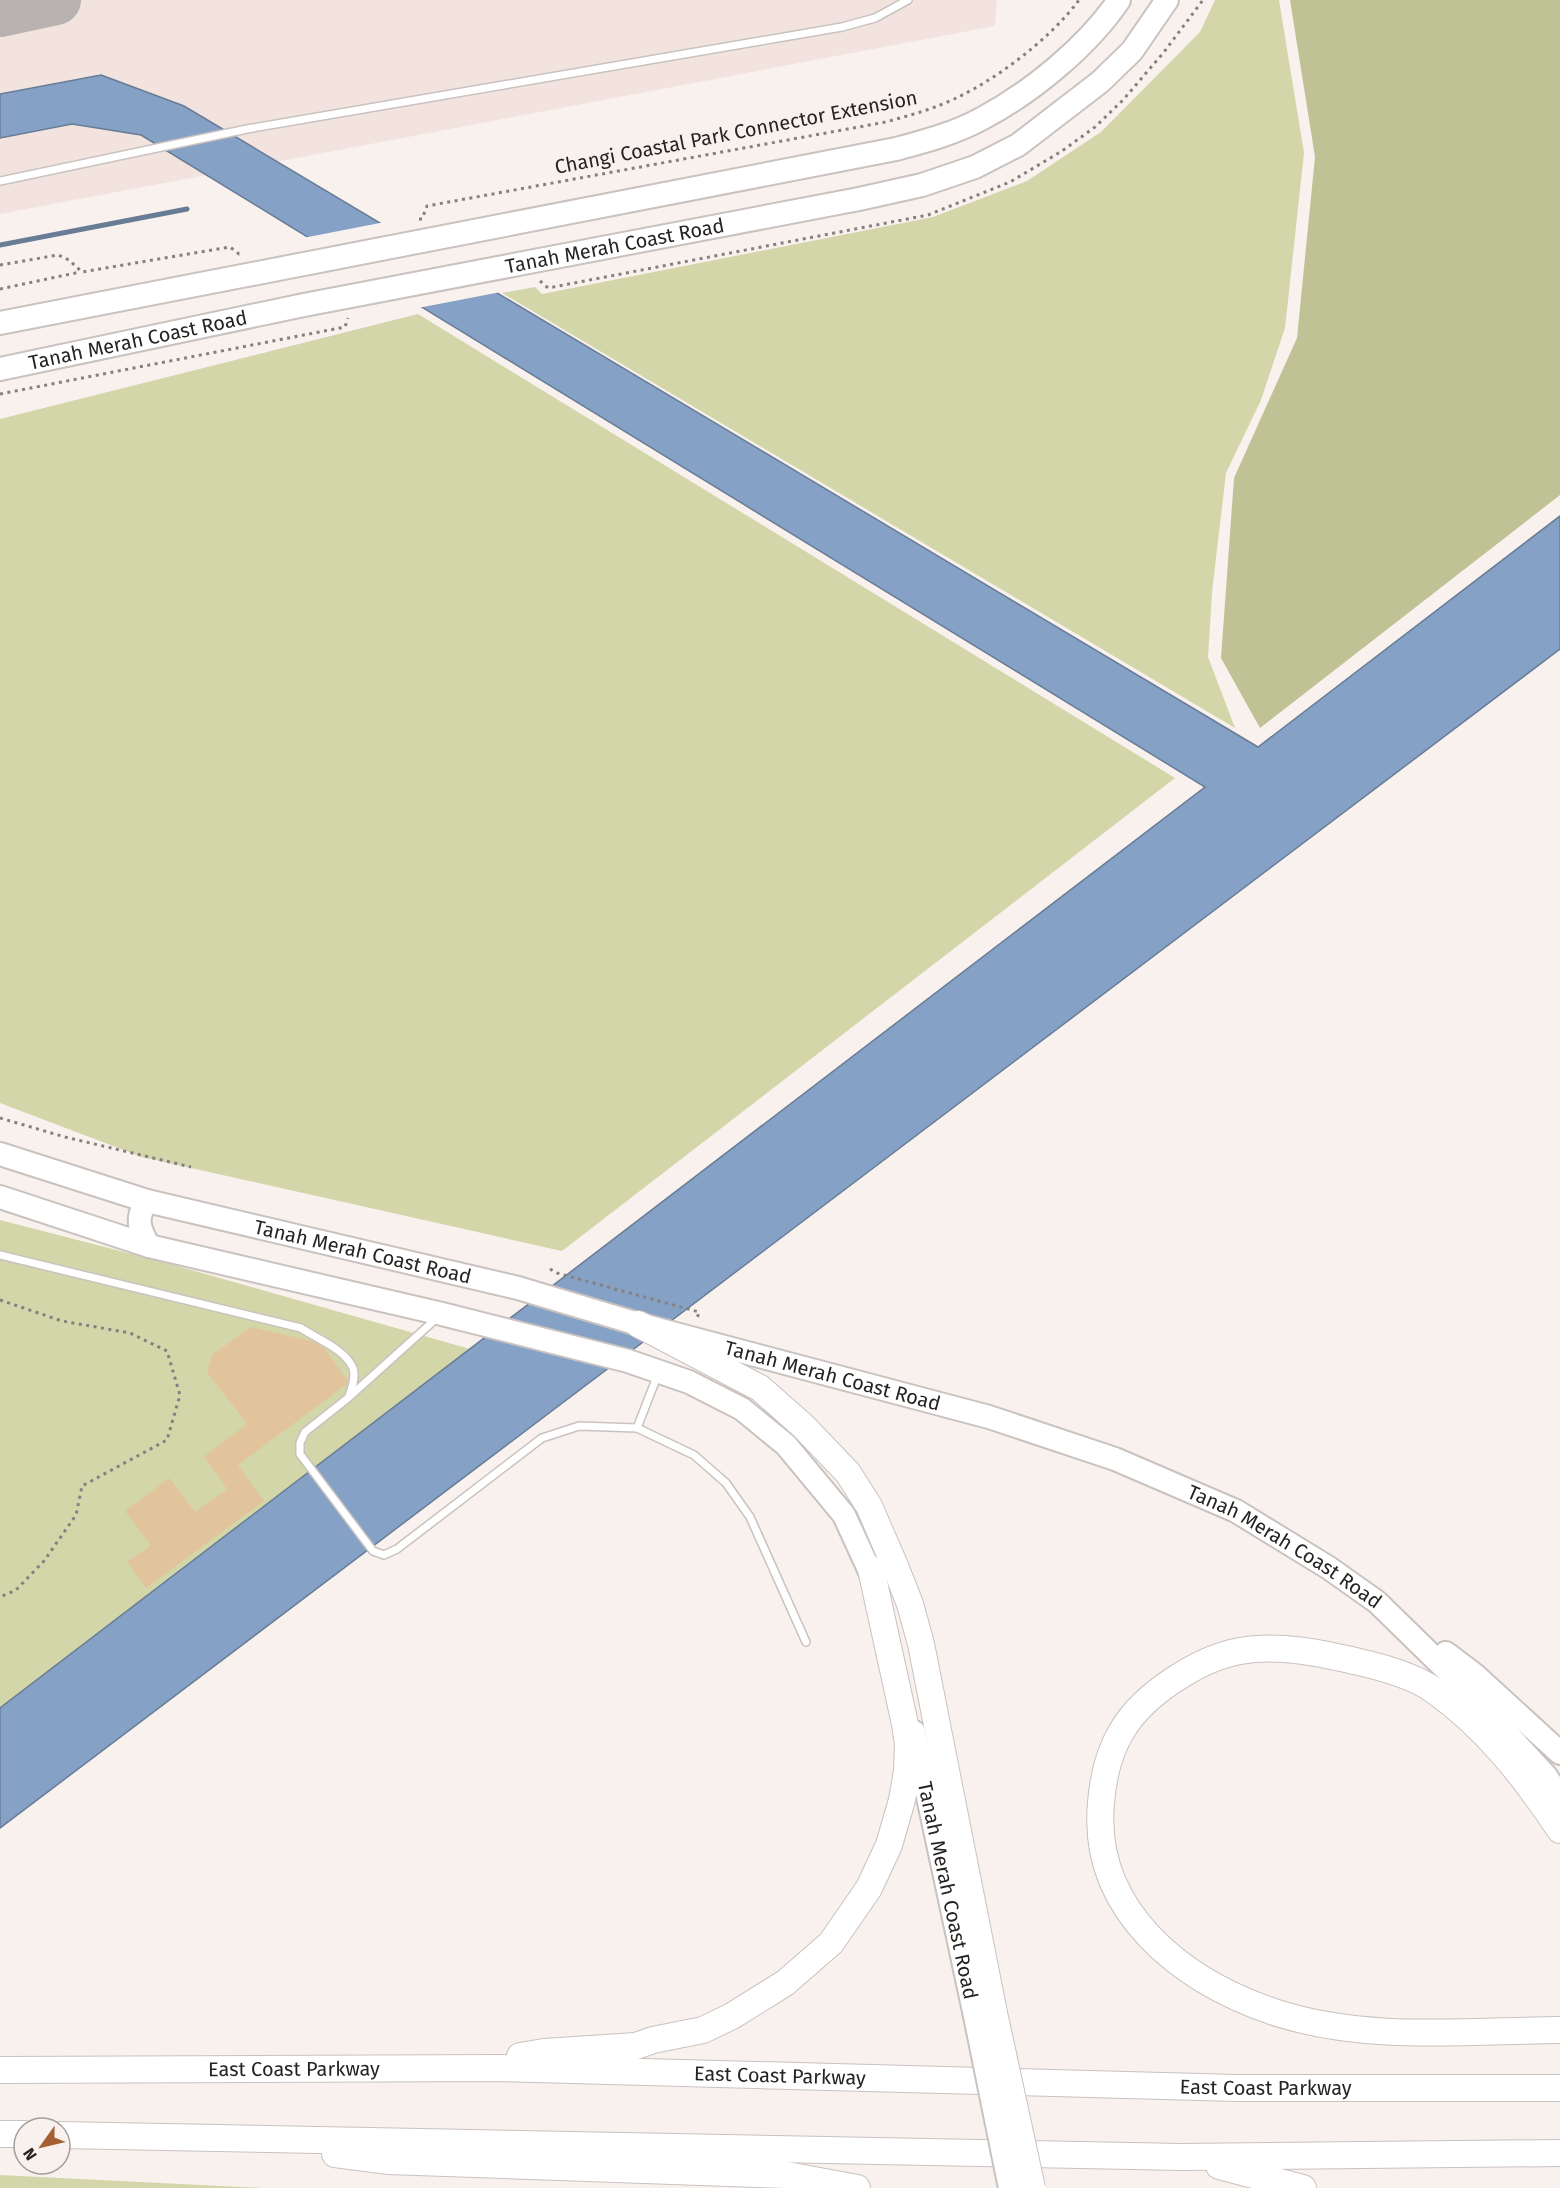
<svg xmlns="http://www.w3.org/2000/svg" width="1560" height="2188" font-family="'Fira Sans',sans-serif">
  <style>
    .built { fill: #f3e3de }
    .green { fill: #d2d6a9 }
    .forest { fill: #bec294 }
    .water { fill: #85a1c6; stroke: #687c95; stroke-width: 1.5 }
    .pier { fill: #f8f1ee }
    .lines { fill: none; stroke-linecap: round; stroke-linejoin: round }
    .stream { stroke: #687c95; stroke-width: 5 }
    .taxiway { stroke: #b8b2b0; stroke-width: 50 }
    .building { fill: #e2c49c }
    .service-casing { stroke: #c9c2bf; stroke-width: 10 }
    .primary-casing { stroke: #c9c2bf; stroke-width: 26 }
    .motorway-casing { stroke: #c9c2bf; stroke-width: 28 }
    .path { stroke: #85807f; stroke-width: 3; stroke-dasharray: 3 4.5; stroke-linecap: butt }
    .service { stroke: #fff; stroke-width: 7 }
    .primary { stroke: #fff; stroke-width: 22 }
    .motorway { stroke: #fff; stroke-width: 26 }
    .primary-bridge-casing { stroke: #c9c2bf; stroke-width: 26; stroke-linecap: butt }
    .motorway-bridge-casing { stroke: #c9c2bf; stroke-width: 28; stroke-linecap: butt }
    .primary-bridge { stroke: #fff; stroke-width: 22 }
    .motorway-bridge { stroke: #fff; stroke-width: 26 }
    .labels { text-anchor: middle; stroke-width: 4.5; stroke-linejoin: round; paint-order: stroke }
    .street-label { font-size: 20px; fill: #262423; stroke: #f8f1ee }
  </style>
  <rect width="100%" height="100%" fill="#f8f1ee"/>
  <!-- built -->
  <polygon class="built" points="0,0 997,0 995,26 0,214"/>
  <!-- green -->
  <g class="green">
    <polygon points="1215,0 1279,0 1304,153 1285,328 1261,400 1226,473 1212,592 1208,657 1235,728 502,293 535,287 542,294 933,217 1027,181 1101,132 1200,32"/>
    <polygon points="418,314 1175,778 562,1251 142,1157 0,1103 0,419"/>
    <polygon points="0,1220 163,1262 470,1349 0,1708"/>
    <polygon points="0,2175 263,2188 0,2188"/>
  </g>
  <!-- forest -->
  <polygon class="forest" points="1290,0 1560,0 1560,495 1260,728 1221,658 1234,478 1297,338 1315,157"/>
  <!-- water -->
  <polygon class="water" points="101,75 184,106 1258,747 1560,516 1560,649 0,1828 0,1708 1205,787 141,135 72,124 0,138 0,94"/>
  <!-- pier -->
  <polygon class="pier" points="385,222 501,292 418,308 303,238"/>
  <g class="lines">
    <!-- stream -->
    <polyline class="stream" points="0,245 187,209"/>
    <!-- taxiway -->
    <polyline class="taxiway" points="0,12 56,0"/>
  </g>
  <!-- building -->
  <polygon class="building" points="251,1327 312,1341 324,1348 348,1381 347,1384 238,1465 264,1501 146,1588 127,1562 151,1545 125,1511 169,1478 195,1512 227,1489 204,1456 247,1424 207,1372 212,1355"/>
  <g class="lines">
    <defs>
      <g id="service">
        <polyline points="0,181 247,129 842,27 875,18 908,0"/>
        <path d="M0 1255 301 1328C317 1339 345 1349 353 1368 356 1377 352 1388 349 1396"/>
        <polyline points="438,1317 348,1398 305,1432 300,1443 300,1454 373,1551 384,1555 397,1549 542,1438 579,1426 637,1428 694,1455 726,1483 750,1517 806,1642"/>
        <polyline points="637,1428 658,1374"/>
      </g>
      <g id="primary">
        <path d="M0 323 896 149C926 141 956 133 983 118 1032 92 1088 46 1119 0"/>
        <path id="s1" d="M0 369 304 305 859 199 922 185 975 167 1018 145 1100 82 1132 51 1167 0"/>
        <path id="s2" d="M0 1154 147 1201 518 1288 638 1324 989 1417 1115 1459 1236 1511 1329 1568 1377 1602 1464 1687 1546 1776 1560 1797"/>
        <polyline points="0,1197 149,1246 442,1314 628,1361 689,1382 742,1409 786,1445 844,1515 877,1587"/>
        <path d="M147 1201C135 1218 139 1229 149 1246"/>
        <polyline points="1446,1653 1475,1675 1560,1753"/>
        <path id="s3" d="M914 1732 975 2016"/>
      </g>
      <g id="motorway">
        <polyline points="638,1324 760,1388 803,1426 848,1473 869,1506 895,1566 910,1604 921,1644 994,2013"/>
        <path d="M1560 1830C1524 1776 1485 1726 1432 1689 1413 1676 1381 1667 1359 1662 1321 1653 1279 1644 1240 1651 1200 1658 1144 1694 1123 1729 1109 1751 1103 1777 1101 1803 1091 1911 1182 1981 1274 2012 1365 2042 1465 2031 1560 2030"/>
        <polyline points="520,2056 544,2052 636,2046 653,2040 703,2030 732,2016 785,1983 831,1943 869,1888 889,1845 902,1800 907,1771 908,1744 905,1724 871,1569"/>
        <path id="s4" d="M0 2070 499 2068 1237 2088H1560"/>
        <polyline points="0,2134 24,2134"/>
        <polyline points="60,2135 1182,2157 1560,2153"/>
        <polyline points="335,2154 389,2161 787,2175 857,2188"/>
        <polyline points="1219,2166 1303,2188"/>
      </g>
    </defs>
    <!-- service casing -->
    <use href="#service" class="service-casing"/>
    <!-- primary casing -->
    <use href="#primary" class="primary-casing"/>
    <!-- motorway casing -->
    <use href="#motorway" class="motorway-casing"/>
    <!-- path -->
    <g class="path">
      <path d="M419 219H422L427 206 886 122C903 117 919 113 935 107 985 89 1048 42 1079 0"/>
      <polyline points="0,265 58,255 69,260 82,272 230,247 239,254 242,254"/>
      <polyline points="540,281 548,288 928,215 1010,182 1062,151 1095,127 1123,100 1164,52 1203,0"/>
      <polyline points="0,289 80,272"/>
      <polyline points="0,394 345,327 348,318"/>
      <polyline points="0,1118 65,1137 191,1167"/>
      <polyline points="550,1269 557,1273 699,1312 697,1319"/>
      <polyline points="0,1300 62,1321 130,1333 167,1351 180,1395 167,1440 82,1486 76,1515 44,1561 16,1590 0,1597"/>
    </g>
    <!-- service -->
    <use href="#service" class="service"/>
    <!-- primary -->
    <use href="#primary" class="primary"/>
    <!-- motorway -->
    <use href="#motorway" class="motorway"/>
    <defs>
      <polyline id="primary-bridge" points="975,2016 1010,2188"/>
      <polyline id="motorway-bridge" points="994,2013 1032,2188"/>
    </defs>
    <!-- primary-bridge casing -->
    <use href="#primary-bridge" class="primary-bridge-casing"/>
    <!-- motorway-bridge casing -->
    <use href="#motorway-bridge" class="motorway-bridge-casing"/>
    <!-- primary-bridge -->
    <use href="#primary-bridge" class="primary-bridge"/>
    <!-- motorway-bridge -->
    <use href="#motorway-bridge" class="motorway-bridge"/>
  </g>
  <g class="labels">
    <!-- street labels -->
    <g class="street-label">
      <text transform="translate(736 132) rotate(-11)" y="7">Changi Coastal Park Connector Extension</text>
      <text dy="7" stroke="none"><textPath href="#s1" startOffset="627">Tanah Merah Coast Road</textPath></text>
      <text dy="7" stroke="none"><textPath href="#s1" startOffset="141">Tanah Merah Coast Road</textPath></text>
      <text dy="7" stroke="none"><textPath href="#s2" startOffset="376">Tanah Merah Coast Road</textPath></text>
      <text dy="7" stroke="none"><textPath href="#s2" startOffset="862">Tanah Merah Coast Road</textPath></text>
      <text dy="7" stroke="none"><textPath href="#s2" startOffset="1348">Tanah Merah Coast Road</textPath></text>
      <text dy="7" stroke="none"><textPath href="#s3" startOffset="162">Tanah Merah Coast Road</textPath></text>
      <text dy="7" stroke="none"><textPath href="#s4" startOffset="294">East Coast Parkway</textPath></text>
      <text dy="7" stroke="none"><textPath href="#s4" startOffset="780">East Coast Parkway</textPath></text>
      <text dy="7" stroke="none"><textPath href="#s4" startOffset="1266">East Coast Parkway</textPath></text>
    </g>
  </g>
  <!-- north arrow -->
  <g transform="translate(42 2146) rotate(236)"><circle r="28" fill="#f8f1ee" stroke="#a49f9d" stroke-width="1.5"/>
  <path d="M0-4.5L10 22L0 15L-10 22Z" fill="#a46031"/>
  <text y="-9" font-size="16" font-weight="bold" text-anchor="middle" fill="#262423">N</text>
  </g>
</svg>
